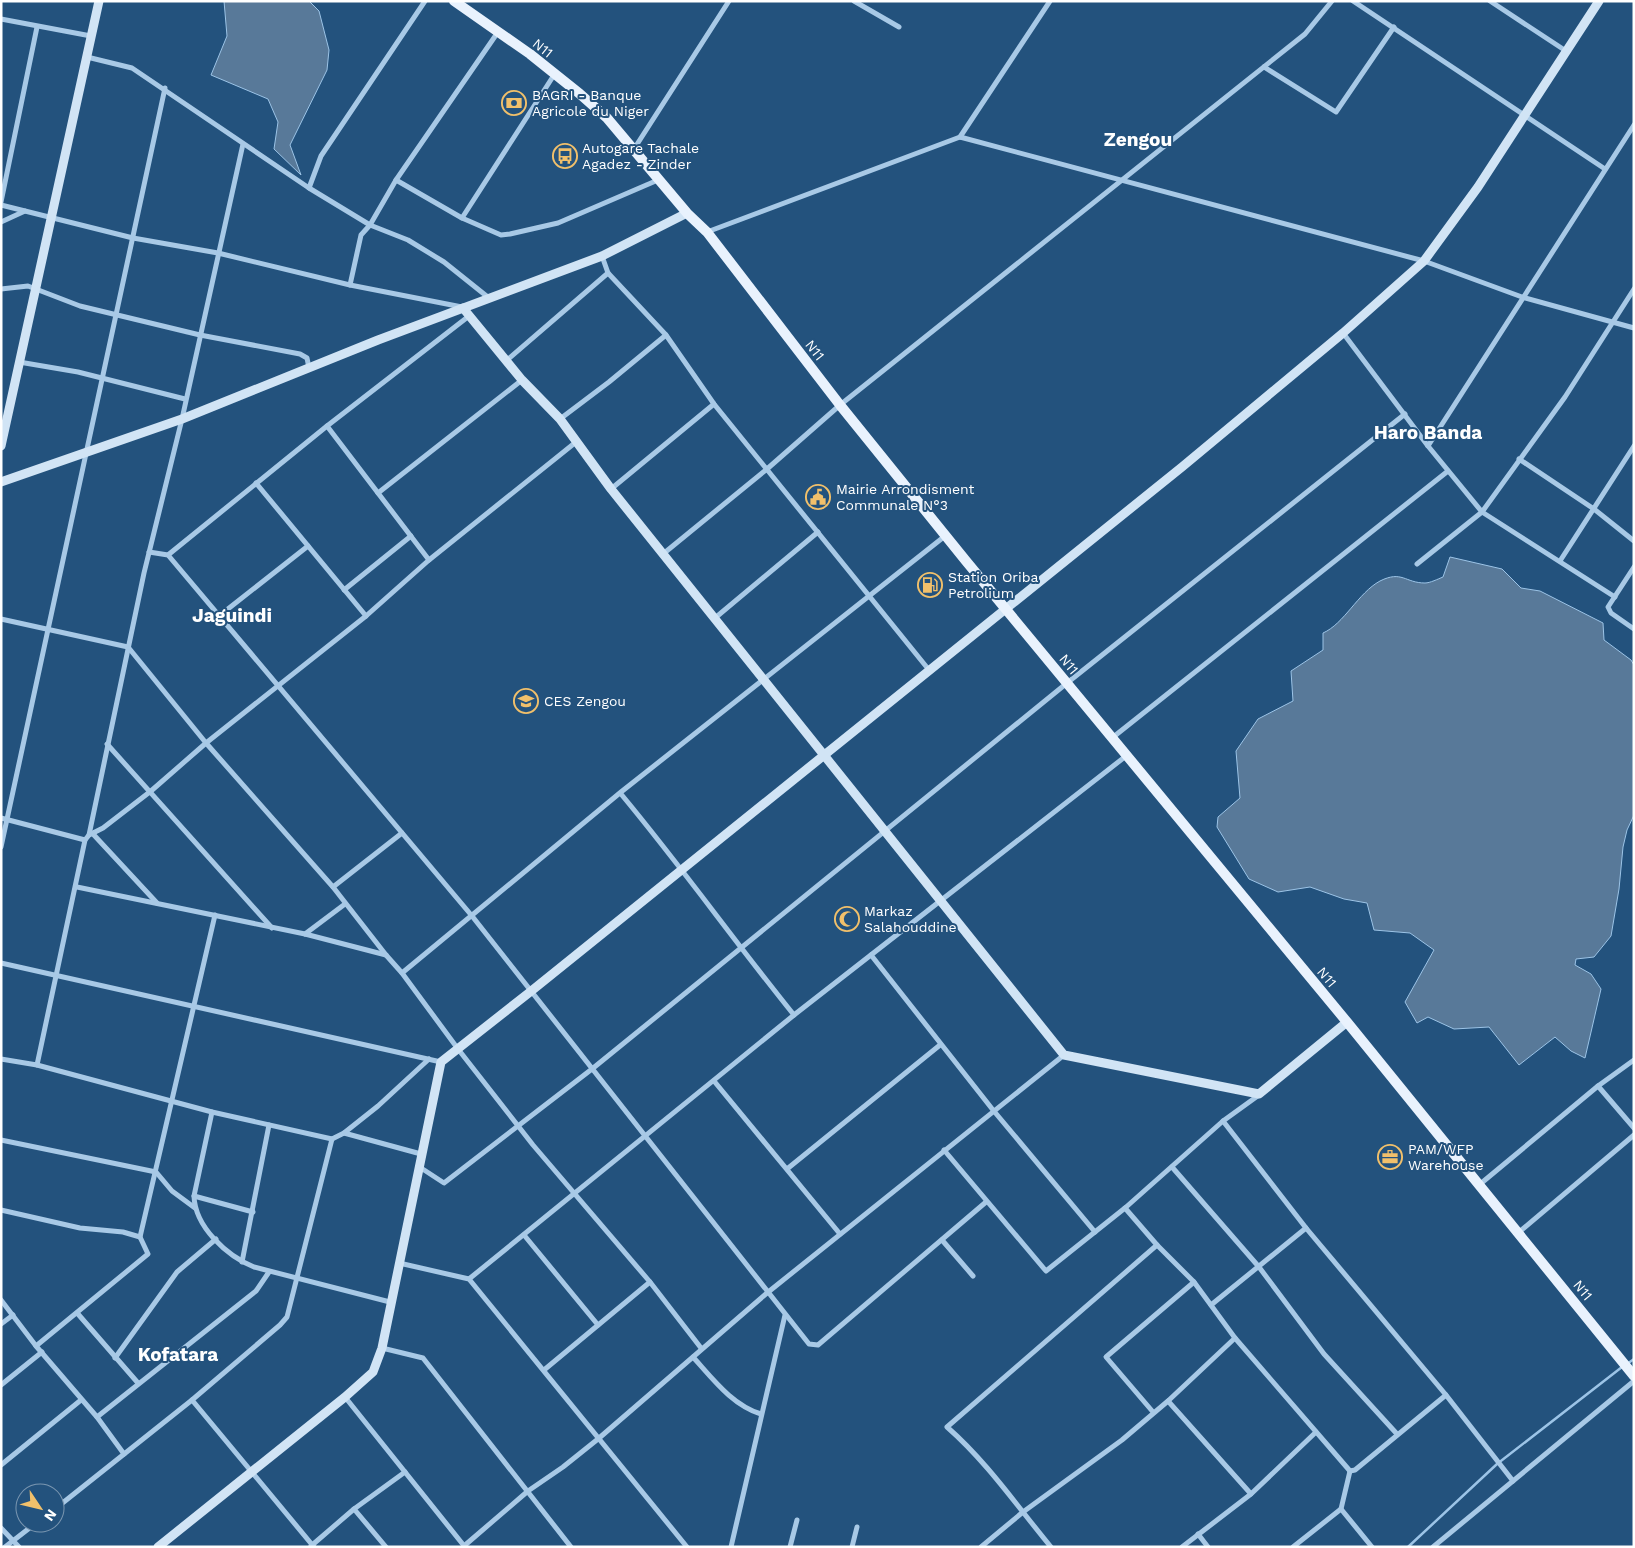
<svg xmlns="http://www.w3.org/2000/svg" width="1635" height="1548" font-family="'Work Sans',sans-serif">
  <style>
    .water { fill: #587999; stroke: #9cc4e7 }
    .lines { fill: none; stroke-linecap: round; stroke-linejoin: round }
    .stream { stroke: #9cc4e7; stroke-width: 2.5 }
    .street { stroke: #a8c9e6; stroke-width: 5 }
    .secondary { stroke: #d1e4f5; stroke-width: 9 }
    .primary { stroke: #e9f2fd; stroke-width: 10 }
    .labels { text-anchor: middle; stroke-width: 4; stroke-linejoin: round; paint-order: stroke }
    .street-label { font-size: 14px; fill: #fff; stroke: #23527d }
    .poi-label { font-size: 14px; fill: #fff; stroke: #23527d; text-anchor: start }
    .district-label { font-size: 19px; font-weight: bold; fill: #fff; stroke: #23527d }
  </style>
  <rect width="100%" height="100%" fill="#23527d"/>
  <!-- water -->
  <g class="water">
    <polygon points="224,1 309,1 319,11 329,50 327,70 290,145 301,175 274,149 278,122 268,99 211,75 227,36"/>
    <path d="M1450 557 1502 569 1521 588 1540 591 1603 623 1604 640 1631 660 1634 665V815L1627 830 1623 847 1619 889 1611 936 1594 957 1576 959 1575 965 1591 974 1601 989 1585 1058 1571 1051 1555 1037 1519 1065 1489 1027 1454 1029 1428 1017 1417 1023 1405 1002 1434 950 1410 933 1374 930 1367 903 1344 899 1310 887 1278 892 1249 879 1217 827 1218 817 1240 798 1236 751 1258 719 1293 701 1291 671 1323 650V633C1344 624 1358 593 1380 581 1402 570 1405 583 1425 583 1430 583 1438 579 1443 577Z"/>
  </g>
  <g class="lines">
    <!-- stream -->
    <g class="stream">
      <polyline points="1627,1364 1634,1359"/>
      <polyline points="1408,1547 1497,1464 1622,1367"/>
    </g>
    <!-- street -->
    <g class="street">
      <polyline points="854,1 899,27"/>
      <polyline points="1353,1 1605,169"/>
      <polyline points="1490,1 1566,51"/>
      <polyline points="1,19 91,36"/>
      <polyline points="87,57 132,68 309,188 370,225 408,240 444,262 489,298"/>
      <polyline points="1264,67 1336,112 1394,27"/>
      <polyline points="960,137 1050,1"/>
      <polyline points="634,149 729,1"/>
      <polyline points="396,180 462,218 554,75"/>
      <polyline points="309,188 321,156 425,1"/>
      <polyline points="1,202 37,27"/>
      <polyline points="1,205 133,238 218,253 350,285 462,307"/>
      <polyline points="462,218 501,235 510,234 558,223 658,180"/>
      <polyline points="1,222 25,211"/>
      <polyline points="707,232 960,137 1424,261 1522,297 1634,328"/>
      <polyline points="602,256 608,273 666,335 714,404 929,670"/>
      <polyline points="350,285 361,235 370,225 396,180 498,32"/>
      <polyline points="1,289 28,286 80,306 200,335 300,354 307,358 309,368"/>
      <polyline points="1343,333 1428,446 1482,512 1615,597"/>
      <polyline points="506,361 608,273"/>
      <polyline points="19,362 78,372 185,399"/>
      <polyline points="560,419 609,382 666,335"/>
      <polyline points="327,426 429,560"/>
      <polyline points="1428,446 1634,125"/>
      <polyline points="1519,459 1594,509 1634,541"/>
      <polyline points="256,483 366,616"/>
      <polyline points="611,489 714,404"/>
      <polyline points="378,493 522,380"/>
      <polyline points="149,552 168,555 472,916 809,1344 818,1345 986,1202"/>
      <polyline points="663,554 767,469 840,405 1305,34 1332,1"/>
      <polyline points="168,555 327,426 469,316"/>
      <polyline points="1560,561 1634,446"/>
      <polyline points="1417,564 1482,512 1565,397 1634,289"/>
      <polyline points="1634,567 1608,607 1611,613 1634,629"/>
      <polyline points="344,590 411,536"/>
      <polyline points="219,616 308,546"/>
      <polyline points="715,618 818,532"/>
      <polyline points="1,619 128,647 206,743 333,887 386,955 402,973 458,1049 533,1145 650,1282 701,1348"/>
      <polyline points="1112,738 1448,471"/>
      <polyline points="107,744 272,928"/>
      <path d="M621 794C681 866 735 942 794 1015"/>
      <polyline points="1,818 85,840"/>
      <polyline points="93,834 157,903"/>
      <polyline points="89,835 144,573 182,419 243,144"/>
      <polyline points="1,847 165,88"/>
      <polyline points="77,887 305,934 386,955"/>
      <polyline points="333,887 402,833"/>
      <polyline points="305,934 345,904"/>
      <polyline points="871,955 993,1110 1095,1232"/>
      <polyline points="1,963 441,1062"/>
      <polyline points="402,973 621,792 945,536"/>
      <polyline points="1,1059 37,1065 212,1112 332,1139 344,1133 421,1154"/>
      <polyline points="37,1065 85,840 89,835 103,828 151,791 206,743 366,616 429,560 576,442"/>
      <polyline points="714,1081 840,1234"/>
      <polyline points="1598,1086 1634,1128"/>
      <path d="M212 1112 194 1196C195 1227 227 1256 254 1267L390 1302"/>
      <polyline points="1223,1121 1306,1228 1446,1395 1513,1481"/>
      <polyline points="344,1133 378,1106 429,1059"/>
      <polyline points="1,1140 156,1172 172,1191 195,1208"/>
      <polyline points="944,1150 1046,1271 1125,1208 1223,1121 1259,1095"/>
      <polyline points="418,1166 444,1183 592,1069 1067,683 1405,414"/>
      <polyline points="1172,1167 1259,1267 1324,1354 1397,1434"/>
      <polyline points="787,1169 940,1045"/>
      <polyline points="1479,1185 1598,1086 1634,1060"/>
      <polyline points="194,1196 253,1212"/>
      <polyline points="1125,1208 1157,1245 1194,1282 1235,1338 1350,1471"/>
      <polyline points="1,1210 80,1228 123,1232 140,1237"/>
      <polyline points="1518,1233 1634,1135"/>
      <polyline points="524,1235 598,1325"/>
      <polyline points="942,1240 973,1276"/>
      <polyline points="242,1262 269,1125"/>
      <polyline points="399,1263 469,1279 687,1547"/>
      <polyline points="469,1279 794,1015 1126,756"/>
      <polyline points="1,1300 36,1346 97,1417 124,1454"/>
      <polyline points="1211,1305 1306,1228"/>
      <polyline points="78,1314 138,1383"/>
      <polyline points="1,1324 13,1315"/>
      <polyline points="36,1346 148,1254 140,1237 215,915"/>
      <polyline points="382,1348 423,1358 571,1547"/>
      <path d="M693 1357C713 1379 732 1405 761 1414"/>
      <polyline points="115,1358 177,1272 216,1239"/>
      <polyline points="544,1370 650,1282"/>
      <polyline points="1,1385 42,1352"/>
      <polyline points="345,1397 465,1547"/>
      <polyline points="192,1400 314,1547"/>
      <polyline points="1168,1401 1251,1494"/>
      <polyline points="1153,1412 1106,1357 1194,1282"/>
      <polyline points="97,1417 256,1291 269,1272"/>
      <polyline points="1,1465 81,1400"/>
      <polyline points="1350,1471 1355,1470 1446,1395"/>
      <polyline points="1350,1471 1341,1509 1372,1547"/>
      <polyline points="55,1509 192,1400 280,1325 287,1317 332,1139"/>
      <polyline points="354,1509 386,1547"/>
      <polyline points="1,1528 19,1547"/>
      <polyline points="1198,1534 1208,1547"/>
      <polyline points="311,1546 354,1509 405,1472"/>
      <polyline points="464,1546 528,1491 563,1467 598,1439 767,1293 1064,1055"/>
      <polyline points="5,1547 36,1523"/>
      <polyline points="731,1547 785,1315"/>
      <polyline points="790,1547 797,1520"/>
      <polyline points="852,1547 857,1527"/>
      <polyline points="981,1547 1023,1512 1122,1440 1168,1401 1235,1338"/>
      <path d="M1051 1547C1017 1506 987 1462 947 1427L1157 1245"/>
      <polyline points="1182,1547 1251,1494 1316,1432"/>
      <polyline points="1293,1547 1341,1509"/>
      <polyline points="1433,1547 1634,1381"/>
    </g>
    <!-- secondary -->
    <g class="secondary">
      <polyline points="463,308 522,380 560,419 611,489 1064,1055 1259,1094 1347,1022"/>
      <polyline points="1,446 99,1"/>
      <polyline points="1,482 182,419 378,340 602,256 687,213"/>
      <polyline points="158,1547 345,1397 373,1372 382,1348 441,1062 530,992 1182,467 1343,333 1424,261 1478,187 1599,1"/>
    </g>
    <!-- primary -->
    <polyline class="primary" points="454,1 530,54 580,94 607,118 687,213 707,232 840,405 966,561 1347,1022 1634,1376"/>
  </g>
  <!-- icons -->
  <defs>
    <symbol id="bank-ring" viewBox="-11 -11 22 22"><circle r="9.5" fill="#23527d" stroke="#f1c06b" stroke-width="1.5"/><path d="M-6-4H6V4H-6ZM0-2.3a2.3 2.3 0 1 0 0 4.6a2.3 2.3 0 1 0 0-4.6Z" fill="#f1c06b"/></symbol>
    <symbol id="bus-ring" viewBox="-11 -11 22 22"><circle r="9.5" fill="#23527d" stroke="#f1c06b" stroke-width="1.5"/><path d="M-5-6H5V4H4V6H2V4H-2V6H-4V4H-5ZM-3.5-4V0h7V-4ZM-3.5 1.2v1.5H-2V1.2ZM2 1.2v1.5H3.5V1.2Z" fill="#f1c06b"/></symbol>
    <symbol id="civic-ring" viewBox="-11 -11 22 22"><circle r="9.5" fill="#23527d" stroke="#f1c06b" stroke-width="1.5"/><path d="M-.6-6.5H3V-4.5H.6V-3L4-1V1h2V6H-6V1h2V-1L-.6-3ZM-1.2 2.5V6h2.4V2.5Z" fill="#f1c06b"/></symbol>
    <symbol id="fuel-ring" viewBox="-11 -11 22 22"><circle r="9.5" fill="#23527d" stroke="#f1c06b" stroke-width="1.5"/><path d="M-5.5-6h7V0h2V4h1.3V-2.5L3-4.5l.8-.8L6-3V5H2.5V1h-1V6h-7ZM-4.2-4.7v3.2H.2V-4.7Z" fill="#f1c06b"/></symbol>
    <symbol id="school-ring" viewBox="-11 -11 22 22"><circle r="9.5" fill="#23527d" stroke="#f1c06b" stroke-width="1.5"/><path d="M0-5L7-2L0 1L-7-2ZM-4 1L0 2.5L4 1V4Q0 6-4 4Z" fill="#f1c06b"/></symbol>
    <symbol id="mosque-ring" viewBox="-11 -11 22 22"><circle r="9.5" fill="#23527d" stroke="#f1c06b" stroke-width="1.5"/><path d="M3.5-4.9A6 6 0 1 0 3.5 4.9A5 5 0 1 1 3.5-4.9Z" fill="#f1c06b"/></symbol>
    <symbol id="office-ring" viewBox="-11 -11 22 22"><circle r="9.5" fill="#23527d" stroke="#f1c06b" stroke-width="1.5"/><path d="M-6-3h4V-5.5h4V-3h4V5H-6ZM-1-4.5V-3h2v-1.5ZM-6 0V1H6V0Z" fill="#f1c06b"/></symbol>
  </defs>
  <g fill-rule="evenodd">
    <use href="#bank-ring" x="500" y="89" width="28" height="28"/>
    <use href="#bus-ring" x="551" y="142" width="28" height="28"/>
    <use href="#civic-ring" x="804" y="483" width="28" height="28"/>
    <use href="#fuel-ring" x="916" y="571" width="28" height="28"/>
    <use href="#school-ring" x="512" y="687" width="28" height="28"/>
    <use href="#mosque-ring" x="833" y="905" width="28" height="28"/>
    <use href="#office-ring" x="1376" y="1143" width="28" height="28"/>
  </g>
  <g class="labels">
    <!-- street labels -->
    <g class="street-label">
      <text transform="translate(543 48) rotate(39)" y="5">N11</text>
      <text transform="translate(815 350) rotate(52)" y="5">N11</text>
      <text transform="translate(1069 664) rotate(51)" y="5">N11</text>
      <text transform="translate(1327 977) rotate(50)" y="5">N11</text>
      <text transform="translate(1583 1290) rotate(51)" y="5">N11</text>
    </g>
    <!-- poi labels -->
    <g class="poi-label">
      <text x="532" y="100">BAGRI - Banque<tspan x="532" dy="16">Agricole du Niger</tspan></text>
      <text x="582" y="153">Autogare Tachale<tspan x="582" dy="16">Agadez - Zinder</tspan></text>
      <text x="836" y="494">Mairie Arrondisment<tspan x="836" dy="16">Communale N°3</tspan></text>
      <text x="948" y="582">Station Oriba<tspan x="948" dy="16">Petrolium</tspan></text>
      <text x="544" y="706">CES Zengou</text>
      <text x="864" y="916">Markaz<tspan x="864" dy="16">Salahouddine</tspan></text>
      <text x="1408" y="1154">PAM/WFP<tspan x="1408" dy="16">Warehouse</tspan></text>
    </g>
    <!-- district labels -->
    <g class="district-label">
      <text x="1138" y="146">Zengou</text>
      <text x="1428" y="439">Haro Banda</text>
      <text x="232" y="622">Jaguindi</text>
      <text x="178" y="1361">Kofatara</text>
    </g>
  </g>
  <!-- border -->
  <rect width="1635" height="1548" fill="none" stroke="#ffffff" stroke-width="5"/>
  <!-- north arrow -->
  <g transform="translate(40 1508) rotate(125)"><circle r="24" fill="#23527d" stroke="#7b97b1"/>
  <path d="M0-4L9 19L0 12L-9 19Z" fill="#f1c06b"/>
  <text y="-8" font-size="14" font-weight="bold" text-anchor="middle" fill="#ffffff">N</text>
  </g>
</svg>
